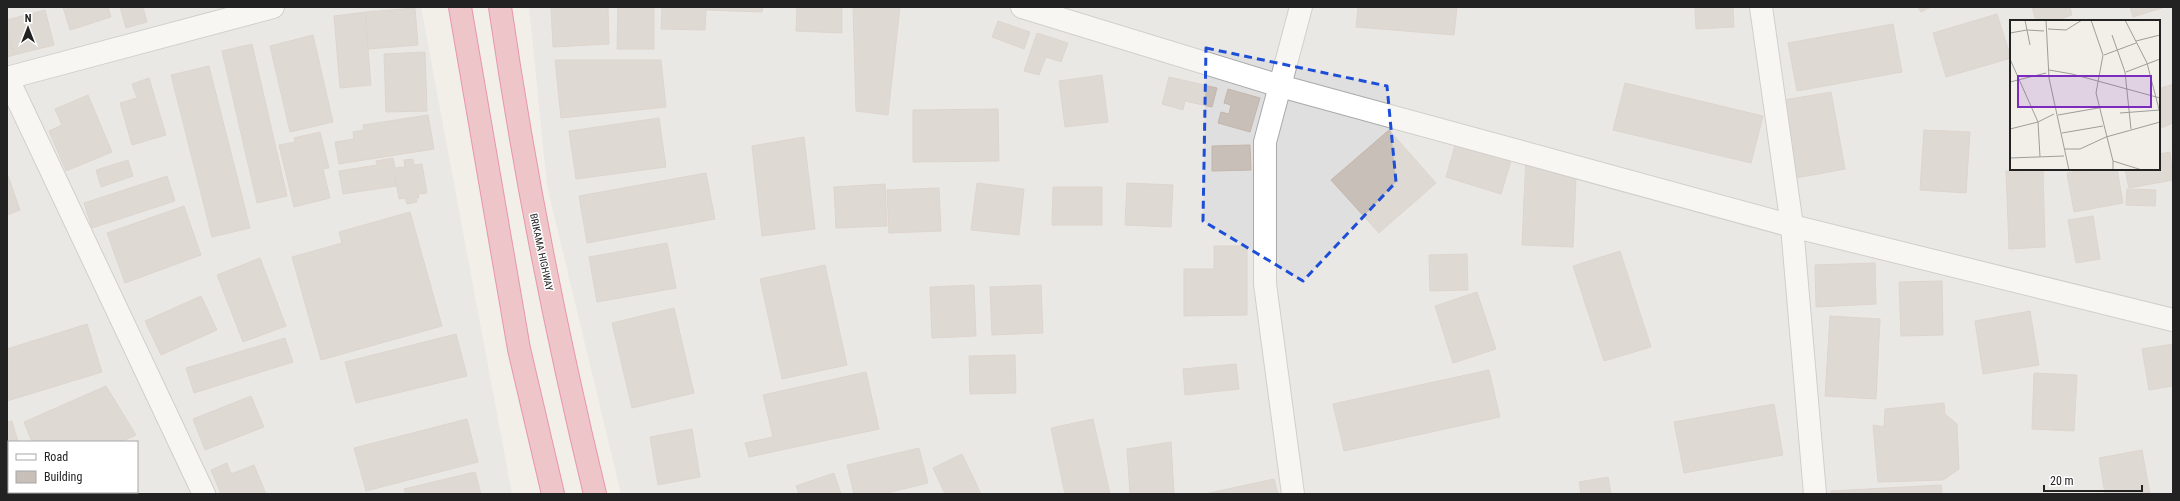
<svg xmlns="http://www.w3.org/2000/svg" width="2180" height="501" font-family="'Roboto Condensed',sans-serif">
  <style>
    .residential { fill: #e0dfdf; fill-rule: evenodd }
    .building { fill: #c7bfb8; stroke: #c4b6ab }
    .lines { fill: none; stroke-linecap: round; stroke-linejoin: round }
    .street-casing { stroke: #a9a9a9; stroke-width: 24 }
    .highway-casing { stroke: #dc2a67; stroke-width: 24 }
    .street { stroke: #fff; stroke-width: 22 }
    .highway { stroke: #e892a2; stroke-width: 22 }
    .marked { fill: none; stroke: #1d4ed8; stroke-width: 3; stroke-dasharray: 8 5; stroke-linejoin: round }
    .labels { text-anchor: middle; stroke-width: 3; stroke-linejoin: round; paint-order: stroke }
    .street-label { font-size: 10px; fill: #222; stroke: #fff }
    .inset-road { fill: none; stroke: #9f9d99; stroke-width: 1 }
    .view { fill: #7b2cbf; fill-opacity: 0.15; stroke: #7b2cbf; stroke-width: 2 }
    .inset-edge { fill: none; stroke: #222; stroke-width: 2 }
  </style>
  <rect width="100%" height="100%" fill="#f2efe9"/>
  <!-- residential -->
  <g class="residential">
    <path d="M7 7H421L512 494H7ZM9 442H137V492H9Z"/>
    <path d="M529 7H2173V494H621L547 186ZM2011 21H2159V169H2011Z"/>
  </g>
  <!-- building -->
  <g class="building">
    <polygon points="63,7 108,7 111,17 70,30"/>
    <polygon points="120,7 143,7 147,22 126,28"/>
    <polygon points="551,7 608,7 609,44 553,47"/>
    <polygon points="618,7 654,7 654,49 617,49"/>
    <polygon points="662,7 763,7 762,12 706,10 705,30 661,29"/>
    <polygon points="797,7 842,7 842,33 796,31"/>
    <polygon points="853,7 900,7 888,115 856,111"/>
    <polygon points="1358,7 1457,7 1454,35 1356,27"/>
    <polygon points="1695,7 1733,7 1734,27 1696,29"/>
    <polygon points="1918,7 1931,7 1921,12"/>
    <polygon points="2032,7 2070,7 2072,15 2054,21 2036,21"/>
    <polygon points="2130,7 2161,7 2162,8 2133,17"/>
    <polygon points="415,8 418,45 368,49 365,12"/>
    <polygon points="45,10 54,45 14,55 7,28 7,20"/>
    <polygon points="365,12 371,85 340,88 334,16"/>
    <polygon points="1997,14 2011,58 1946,77 1933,33"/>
    <polygon points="998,21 1030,32 1024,49 992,37"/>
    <polygon points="1893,24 1902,72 1797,91 1788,43"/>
    <polygon points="7,28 14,55 7,57"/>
    <polygon points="1037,33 1068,43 1061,62 1046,57 1039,75 1024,71"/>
    <polygon points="313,35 333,122 290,132 270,46"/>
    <polygon points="252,44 287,196 257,203 222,51"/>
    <polygon points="425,52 427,111 386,112 384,54"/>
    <polygon points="555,60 661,60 666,107 561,118"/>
    <polygon points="209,66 250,228 212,237 171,75"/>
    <polygon points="1102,75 1108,122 1065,127 1059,81"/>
    <polygon points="1169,77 1217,88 1212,107 1185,101 1183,110 1162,104"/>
    <polygon points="149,78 166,135 132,145 120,103 137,98 132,84"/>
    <polygon points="1625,83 1763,116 1751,163 1613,130"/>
    <polygon points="2173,84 2173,123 2159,129 2159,89"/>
    <polygon points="1228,89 1260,98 1250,132 1218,123 1221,112 1229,114 1231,105 1224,103"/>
    <polygon points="1831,92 1845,169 1791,179 1778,101"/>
    <polygon points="88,95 112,152 66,171 49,131 62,125 55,109"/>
    <polygon points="998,109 999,161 913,162 913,110"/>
    <polygon points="428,115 434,149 339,164 335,142 354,139 353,132 364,130 363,125"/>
    <polygon points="659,118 666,167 576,179 569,131"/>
    <polygon points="1460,128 1516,144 1501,194 1446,177"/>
    <polygon points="1389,130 1436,183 1379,233 1331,180"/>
    <polygon points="1924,130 1970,132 1966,193 1920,190"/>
    <polygon points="320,132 329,168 323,169 330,198 294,207 279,145 295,142 294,138"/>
    <polygon points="804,137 815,229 762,236 752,146"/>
    <polygon points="1250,145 1251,170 1212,171 1212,146"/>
    <polygon points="2170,152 2173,180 2129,188 2125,169 2159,169 2159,154"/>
    <polygon points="1526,155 1577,157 1573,247 1522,245"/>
    <polygon points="393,158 395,168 405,167 404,160 413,159 414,165 422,164 427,193 418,194 419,198 416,198 417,202 407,204 405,198 399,199 395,176 396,186 343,194 339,171 377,165 376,161"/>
    <polygon points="128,160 133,176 101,187 96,170"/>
    <polygon points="2090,169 2117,169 2123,203 2074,212 2067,173"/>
    <polygon points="2043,170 2045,247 2009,249 2006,171"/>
    <polygon points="7,173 20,210 7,215"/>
    <polygon points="706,173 715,219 587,243 579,196"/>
    <polygon points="167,176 175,201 92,228 84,203"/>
    <polygon points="977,183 1024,189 1019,235 971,230"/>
    <polygon points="1127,183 1173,185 1171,227 1125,225"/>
    <polygon points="885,184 887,226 836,228 834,187"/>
    <polygon points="1053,187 1102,187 1102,225 1052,225"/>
    <polygon points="939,188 941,231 889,233 887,190"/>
    <polygon points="2127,189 2156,190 2155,206 2126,205"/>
    <polygon points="184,206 201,255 125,283 107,233"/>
    <polygon points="410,212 442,326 321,360 292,257 342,243 339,232"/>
    <polygon points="2093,216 2100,259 2076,263 2068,220"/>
    <polygon points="667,243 676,288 597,302 589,257"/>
    <polygon points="1214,246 1247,246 1247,315 1184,316 1184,269 1214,269"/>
    <polygon points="1620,251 1651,347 1604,361 1573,266"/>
    <polygon points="1467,254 1468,290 1430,291 1429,255"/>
    <polygon points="260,258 286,326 243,342 217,275"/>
    <polygon points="1875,263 1876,304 1816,307 1815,265"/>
    <polygon points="825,265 847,365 782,379 760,279"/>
    <polygon points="1942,281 1943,335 1901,336 1899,282"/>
    <polygon points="974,285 976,336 932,338 930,287"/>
    <polygon points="1041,285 1043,333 992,335 990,287"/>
    <polygon points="1477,292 1496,349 1453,363 1435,306"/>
    <polygon points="201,296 217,330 161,355 145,321"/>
    <polygon points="674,308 694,393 632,408 612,323"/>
    <polygon points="2030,311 2039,365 1983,374 1975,321"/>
    <polygon points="1830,316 1880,319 1876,399 1825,396"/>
    <polygon points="87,324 102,372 7,401 7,349"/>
    <polygon points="456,334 467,376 356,403 345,362"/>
    <polygon points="285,338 293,362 194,393 186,368"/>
    <polygon points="2173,344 2173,386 2149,390 2142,349"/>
    <polygon points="1015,355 1016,393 970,394 969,356"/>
    <polygon points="1236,364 1239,389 1185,395 1183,369"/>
    <polygon points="1489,370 1500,417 1344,451 1333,404"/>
    <polygon points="866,372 879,429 749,457 745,443 773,437 763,395"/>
    <polygon points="2034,373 2077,375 2074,431 2032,429"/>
    <polygon points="106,386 136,435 120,442 32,442 24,422"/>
    <polygon points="251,396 264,427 205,450 193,419"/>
    <polygon points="1944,403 1945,414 1957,424 1959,469 1943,480 1878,482 1873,425 1884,427 1885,409"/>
    <polygon points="1774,404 1783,455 1684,473 1674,422"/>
    <polygon points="467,419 478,462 366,491 354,448"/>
    <polygon points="1093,419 1110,494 1065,494 1051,428"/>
    <polygon points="12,421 18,442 9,442 9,451 7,451 7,422"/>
    <polygon points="692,429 700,477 658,485 650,437"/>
    <polygon points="1171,442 1174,494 1130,494 1127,449"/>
    <polygon points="919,448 928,483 882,494 854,494 847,465"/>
    <polygon points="2142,450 2150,494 2105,494 2099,458"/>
    <polygon points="962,454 981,494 945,494 933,468"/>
    <polygon points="227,463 231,474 254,465 266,494 221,494 211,470"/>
    <polygon points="475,472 481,494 406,494 404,489"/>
    <polygon points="834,473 841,494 799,494 796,486"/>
    <polygon points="1608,477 1611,494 1581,494 1579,482"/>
    <polygon points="1274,479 1278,494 1209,494 1209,493"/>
    <polygon points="1941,485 1942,494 1831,494 1831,491"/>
  </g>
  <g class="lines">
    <defs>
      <g id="street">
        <polyline points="1022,7 1280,86 1792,226 2173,320"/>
        <polyline points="1761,7 1792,226 1815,494"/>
        <polyline points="7,77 204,494"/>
        <polyline points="7,78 273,7"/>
        <polyline points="1293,494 1265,284 1265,142 1301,7"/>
      </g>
      <g id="highway">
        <polyline points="460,7 519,349 553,494"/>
        <path d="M500 7C524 171 556 333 595 494"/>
      </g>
    </defs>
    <!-- street casing -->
    <use href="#street" class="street-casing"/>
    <!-- highway casing -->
    <use href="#highway" class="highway-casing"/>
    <!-- street -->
    <use href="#street" class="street"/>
    <!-- highway -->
    <use href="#highway" class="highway"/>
  </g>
  <!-- marked area -->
  <path d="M0 0H2180V501H0ZM1206 48 1387 86 1396 182 1303 281 1203 221Z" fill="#f2efe9" fill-opacity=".55" fill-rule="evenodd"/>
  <path class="marked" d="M1206 48 1387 86 1396 182 1303 281 1203 221Z"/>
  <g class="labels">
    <!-- street labels -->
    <g class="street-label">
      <text transform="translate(542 252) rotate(78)" y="4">BRIKAMA HIGHWAY</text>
    </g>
  </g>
  <!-- overview -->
  <g transform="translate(2010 20)">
    <rect width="150" height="150" fill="#f2efe9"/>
    <path class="inset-road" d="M15 0 20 25M36 0 39 58 59 150M81 0 93 35 86 73 103 141V150M115 0 137 43 150 93M38 9 56 10 72 0M0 13 17 10 34 11M102 15 115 52 121 109M126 21 150 15M94 35 126 23M0 39 28 102 30 137M39 50 62 54 150 78M116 52 150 39M0 62 36 53M110 93 150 90M48 95 94 87M0 109 28 102 44 94M52 113 93 106M55 129H70L96 117 150 102M0 138 54 136M103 141 132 150"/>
    <path class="view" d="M8 56H141V87H8Z"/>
    <rect width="150" height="150" class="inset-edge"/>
  </g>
  <!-- border -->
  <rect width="2180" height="501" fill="none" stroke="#222222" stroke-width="16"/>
  <!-- legend -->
  <rect x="8" y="441" width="130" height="52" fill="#ffffff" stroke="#a7a7a7"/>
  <rect x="16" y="454" width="20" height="6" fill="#ffffff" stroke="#a7a7a7"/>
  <text x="44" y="461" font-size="12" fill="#222222">Road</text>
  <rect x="16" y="471" width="20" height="12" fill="#c7bfb8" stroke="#a7a7a7"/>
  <text x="44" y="481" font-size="12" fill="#222222">Building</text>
  <!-- north arrow -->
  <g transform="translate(28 28)" stroke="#ffffff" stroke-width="3" paint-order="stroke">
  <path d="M0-3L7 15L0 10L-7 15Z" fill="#222222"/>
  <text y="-6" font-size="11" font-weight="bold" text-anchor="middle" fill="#222222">N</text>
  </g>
  <!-- scale -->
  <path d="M2044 485v6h98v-6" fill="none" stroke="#222222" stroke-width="2"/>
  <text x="2050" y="485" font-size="12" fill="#222222" stroke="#ffffff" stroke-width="3" paint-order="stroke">20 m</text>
</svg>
